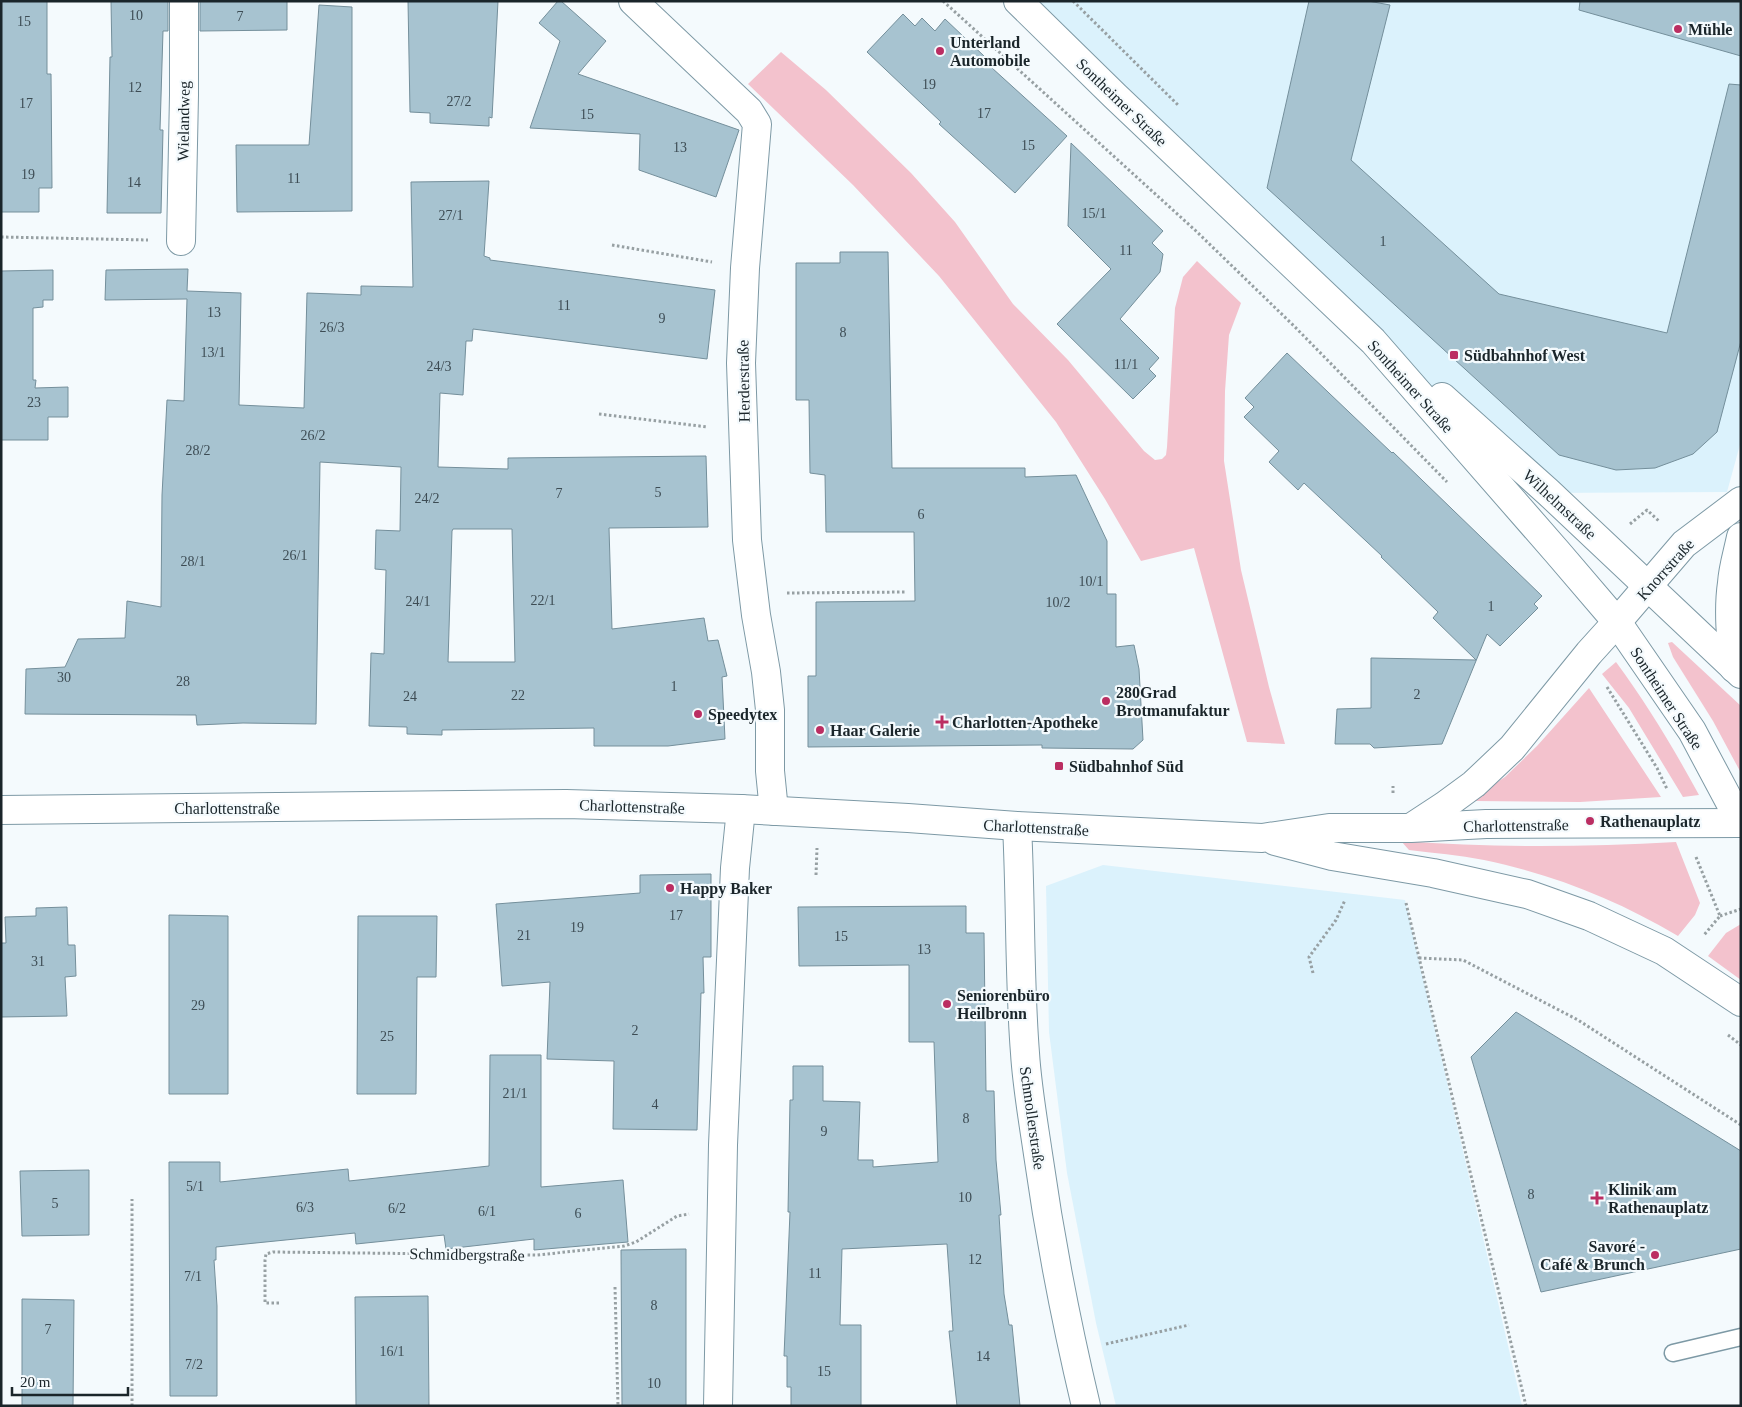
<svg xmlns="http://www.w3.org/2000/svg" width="1742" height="1407" font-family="'Times New Roman',serif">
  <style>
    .built { fill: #dbf2fc }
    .green { fill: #f3c2cd }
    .building { fill: #a7c3d0; stroke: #748f9b; fill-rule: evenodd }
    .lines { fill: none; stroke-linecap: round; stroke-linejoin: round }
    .service-casing { stroke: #7d99a5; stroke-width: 19 }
    .minor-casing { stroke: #7d99a5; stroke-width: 30 }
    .secondary-casing { stroke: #7d99a5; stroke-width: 30 }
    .primary-casing { stroke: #7d99a5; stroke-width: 30 }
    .path { stroke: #97a0a3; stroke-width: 3; stroke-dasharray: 2.5 2.5; stroke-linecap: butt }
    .service { stroke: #fff; stroke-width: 16 }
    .minor { stroke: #fff; stroke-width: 28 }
    .secondary { stroke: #fff; stroke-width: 28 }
    .primary { stroke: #fff; stroke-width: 28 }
    .poi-dot { fill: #bb2e62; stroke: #f4fafd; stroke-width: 2 }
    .labels { text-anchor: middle; stroke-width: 4.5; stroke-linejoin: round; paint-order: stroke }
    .number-label { font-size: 14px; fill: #3d4c54 }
    .poi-label { font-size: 16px; font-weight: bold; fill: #1a252a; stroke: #f4fafd; text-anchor: start }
    .street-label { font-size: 16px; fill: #1a252a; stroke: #f4fafd }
  </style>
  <rect width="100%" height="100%" fill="#f4fafd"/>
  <!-- built -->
  <g class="built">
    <polygon points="1034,1 1741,1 1741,441 1727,492 1543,493 1368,341"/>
    <polygon points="1103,865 1405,900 1522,1406 1116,1406 1096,1323 1067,1173 1049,1032 1046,886"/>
  </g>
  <!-- green -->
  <g class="green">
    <polygon points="781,52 826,90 911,173 955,222 1013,304 1068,360 1144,451 1155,460 1162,459 1166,455 1167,447 1175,308 1183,277 1197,261 1241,303 1229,335 1225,391 1224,461 1241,570 1269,687 1285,744 1247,742 1194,548 1141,561 1105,499 1056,422 939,276 853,185 748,84"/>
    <polygon points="1672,642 1741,706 1741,773 1713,721 1673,657 1668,643"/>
    <path d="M1616 662C1647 704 1674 749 1699 795L1683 797 1629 708 1602 674Z"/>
    <polygon points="1589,688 1661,797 1580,802 1476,801 1476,796 1505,777 1537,746"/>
    <path d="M1401 841C1493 848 1585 847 1676 842L1700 903 1695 915 1678 936C1618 900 1552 874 1484 860 1459 855 1434 853 1409 850Z"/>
    <polygon points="1741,924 1741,980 1708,956 1726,933"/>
  </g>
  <!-- building -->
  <g class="building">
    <polygon points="1,1 47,1 47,74 51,74 52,188 39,188 39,212 1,212"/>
    <polygon points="111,1 168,1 168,31 163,31 160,130 163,130 161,213 107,213 110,57 112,57"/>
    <polygon points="200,1 287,1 287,30 200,31"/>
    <polygon points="408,1 498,1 492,118 489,117 489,126 430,123 430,113 410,112"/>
    <polygon points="558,1 561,1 606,41 578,74 739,130 716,197 639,170 640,134 530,128 560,41 539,23"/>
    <polygon points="1309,1 1368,1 1390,5 1351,160 1499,294 1667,333 1729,84 1741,85 1741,341 1717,432 1693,454 1655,468 1616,470 1559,455 1267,188"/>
    <polygon points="1580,1 1741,1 1741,56 1579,10"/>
    <polygon points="319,5 352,7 352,211 237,212 236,145 309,145"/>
    <polygon points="903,14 915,26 922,18 935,31 945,19 984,56 981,58 1067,136 1015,193 939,124 941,122 867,52"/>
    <polygon points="1071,143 1163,231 1152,243 1163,254 1160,272 1120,319 1159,358 1149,369 1156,376 1133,399 1057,324 1111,269 1068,226"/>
    <path d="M489 181 484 256 490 258V260L715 290 707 359 473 329 472 341H466L463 395 440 393 438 467 508 469V458L706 456 708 527 609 528 612 629 704 618 708 641 718 640 727 676 722 677 725 739 668 746H594V728L442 730V735L407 734V727L369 726 371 653 384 654 386 570 375 569 376 530 400 531 401 467 320 462 316 724 243 723 197 725 196 715 25 714 26 669 65 667 78 639 125 638 127 601 161 607 162 495 167 400 184 401 187 299 105 300 106 270 188 269 187 291 241 293 239 405 304 408 307 293 361 295V286L413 287 411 182ZM453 529H512L515 662H448L452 531Z"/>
    <polygon points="840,252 888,252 892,468 1025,468 1025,477 1076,475 1107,541 1107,594 1116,594 1116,647 1134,645 1139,669 1143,740 1133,749 1042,748 1042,745 808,747 808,676 816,676 816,602 915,601 914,532 826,532 825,475 810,473 809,400 796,400 796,263 840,263"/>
    <polygon points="53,270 53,300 43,300 43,307 33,308 33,380 36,380 35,388 68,387 68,417 48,417 48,440 1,440 1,271"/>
    <polygon points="1287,353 1392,453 1393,452 1542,596 1534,604 1538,608 1500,646 1487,634 1442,744 1374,748 1370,744 1335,744 1337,709 1371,708 1371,658 1476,660 1433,618 1438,612 1381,557 1382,556 1304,483 1298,490 1269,462 1279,451 1244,417 1254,407 1245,398"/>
    <polygon points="711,874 711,957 703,957 704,993 701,993 697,1130 613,1129 614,1061 547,1059 550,982 502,986 496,904 640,893 640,875"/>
    <polygon points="966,906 966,933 984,933 986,1091 994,1091 996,1160 1001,1215 999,1215 1004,1294 1009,1325 1012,1325 1020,1406 957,1406 949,1331 953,1331 947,1244 842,1249 840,1325 861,1325 861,1406 791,1406 791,1387 787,1387 787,1356 784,1356 790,1212 788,1212 790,1100 793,1100 793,1066 823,1066 823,1101 860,1102 858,1160 873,1160 873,1167 938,1162 934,1042 909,1042 909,965 799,966 798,907"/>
    <polygon points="67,907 68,945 75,945 76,976 65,977 67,1016 1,1017 1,943 6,943 5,917 36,916 36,908"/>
    <polygon points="169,915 228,916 228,1094 169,1094"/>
    <polygon points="358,916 437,916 436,977 417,977 416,1094 357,1094"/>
    <polygon points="1516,1012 1741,1151 1741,1249 1541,1292 1471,1057"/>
    <polygon points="490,1055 541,1055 541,1187 623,1180 628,1242 534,1250 534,1239 446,1249 444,1235 356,1244 355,1233 216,1247 216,1260 214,1260 217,1306 217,1396 170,1396 169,1162 220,1162 220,1182 348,1169 349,1181 489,1166"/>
    <polygon points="89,1170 89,1235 22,1236 20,1171"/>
    <polygon points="686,1249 686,1406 622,1406 621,1250"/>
    <polygon points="428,1296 429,1406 356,1406 355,1297"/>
    <polygon points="22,1299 74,1300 73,1406 22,1406"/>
  </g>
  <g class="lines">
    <defs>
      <polyline id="service" points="1673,1353 1741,1337"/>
      <g id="minor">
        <polyline points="633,1 749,111 757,124 745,268 741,363 747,540 756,615 766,672 770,710 770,771 774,811"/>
        <polyline points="181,241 184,95 184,1"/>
        <polyline points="1617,622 1684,544 1741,501"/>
        <path d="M1734 668C1731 640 1728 610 1732 583 1733 567 1738 552 1741 537"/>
        <path d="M1017 826C1021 902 1019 977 1025 1053 1027 1086 1033 1120 1038 1154 1050 1239 1066 1322 1086 1406"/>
        <polyline points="718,1406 723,1145 735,868 741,809"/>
      </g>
      <g id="secondary">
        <polyline points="1,810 566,804 741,809 908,818 1017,826 1262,838 1329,828 1411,828 1486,824 1741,823"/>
        <polyline points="1412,827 1444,806 1474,784 1512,748 1589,653 1617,622"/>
        <polyline points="1275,841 1332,856 1433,873 1527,894 1589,916 1664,951 1741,1002"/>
      </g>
      <g id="primary">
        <polyline points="1018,1 1115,96 1373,341 1558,553 1617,622 1692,731 1741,823"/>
        <polyline points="1442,397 1548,492 1741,674"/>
      </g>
    </defs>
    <!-- service casing -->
    <use href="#service" class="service-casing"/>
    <!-- minor casing -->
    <use href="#minor" class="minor-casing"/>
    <!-- secondary casing -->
    <use href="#secondary" class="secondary-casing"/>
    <!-- primary casing -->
    <use href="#primary" class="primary-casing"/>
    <!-- path -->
    <g class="path">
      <polyline points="943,1 1196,231 1294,326 1447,482"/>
      <polyline points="1073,1 1178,105"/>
      <polyline points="1,237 148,240"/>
      <polyline points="612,245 712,262"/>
      <polyline points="599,414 708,427"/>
      <polyline points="1630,524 1647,510 1660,522"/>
      <polyline points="787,593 906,592"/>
      <polyline points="1607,687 1657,768 1667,789"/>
      <polyline points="1393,793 1393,786"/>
      <polyline points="1696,857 1720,916 1704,935"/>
      <polyline points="816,875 817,848"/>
      <polyline points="1406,903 1526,1406"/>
      <polyline points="1720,916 1741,909"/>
      <polyline points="1419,958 1463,960 1578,1020 1741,1125"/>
      <polyline points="1313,973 1309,957 1336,920 1345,900"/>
      <polyline points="1728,1035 1741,1045"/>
      <polyline points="615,1287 618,1406"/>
      <polyline points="279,1303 265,1303 265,1260 266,1254 273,1252 537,1255 624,1246 636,1242 677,1216 689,1214"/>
      <polyline points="1106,1344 1189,1325"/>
      <polyline points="132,1406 132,1199"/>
    </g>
    <!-- service -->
    <use href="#service" class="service"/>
    <!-- minor -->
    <use href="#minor" class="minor"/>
    <!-- secondary -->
    <use href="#secondary" class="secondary"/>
    <!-- primary -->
    <use href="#primary" class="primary"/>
  </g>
  <!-- markers -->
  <g class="poi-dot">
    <circle cx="1678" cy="29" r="5"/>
    <circle cx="940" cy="51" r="5"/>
    <rect x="1449" y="350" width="10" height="10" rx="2.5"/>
    <circle cx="1106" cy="701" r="5"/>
    <circle cx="698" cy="714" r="5"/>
    <path d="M939.5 714.5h5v5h5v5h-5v5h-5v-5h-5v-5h5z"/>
    <circle cx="820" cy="730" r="5"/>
    <rect x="1054" y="761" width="10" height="10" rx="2.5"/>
    <circle cx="1590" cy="821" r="5"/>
    <circle cx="670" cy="888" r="5"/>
    <circle cx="947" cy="1004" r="5"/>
    <path d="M1594.5 1190.5h5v5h5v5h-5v5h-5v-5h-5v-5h5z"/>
    <circle cx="1655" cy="1255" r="5"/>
  </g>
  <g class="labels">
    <!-- number labels -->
    <g class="number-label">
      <text x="136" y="20">10</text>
      <text x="240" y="21">7</text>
      <text x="24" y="26">15</text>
      <text x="929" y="89">19</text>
      <text x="135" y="92">12</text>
      <text x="459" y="106">27/2</text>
      <text x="26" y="108">17</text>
      <text x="984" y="118">17</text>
      <text x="587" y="119">15</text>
      <text x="1028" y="150">15</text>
      <text x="680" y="152">13</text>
      <text x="28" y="179">19</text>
      <text x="294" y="183">11</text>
      <text x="134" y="187">14</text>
      <text x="1094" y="218">15/1</text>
      <text x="451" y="220">27/1</text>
      <text x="1383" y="246">1</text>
      <text x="1126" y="255">11</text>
      <text x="564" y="310">11</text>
      <text x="214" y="317">13</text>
      <text x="662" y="323">9</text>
      <text x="332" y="332">26/3</text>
      <text x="843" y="337">8</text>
      <text x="213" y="357">13/1</text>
      <text x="1126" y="369">11/1</text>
      <text x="439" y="371">24/3</text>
      <text x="34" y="407">23</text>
      <text x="313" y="440">26/2</text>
      <text x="198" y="455">28/2</text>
      <text x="658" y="497">5</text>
      <text x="559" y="498">7</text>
      <text x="427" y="503">24/2</text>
      <text x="921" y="519">6</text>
      <text x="295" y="560">26/1</text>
      <text x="193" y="566">28/1</text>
      <text x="1091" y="586">10/1</text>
      <text x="543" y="605">22/1</text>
      <text x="418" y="606">24/1</text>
      <text x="1058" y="607">10/2</text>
      <text x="1491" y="611">1</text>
      <text x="64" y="682">30</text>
      <text x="183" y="686">28</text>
      <text x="674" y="691">1</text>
      <text x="1417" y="699">2</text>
      <text x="518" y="700">22</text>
      <text x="410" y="701">24</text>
      <text x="676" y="920">17</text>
      <text x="577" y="932">19</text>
      <text x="524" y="940">21</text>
      <text x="841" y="941">15</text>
      <text x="924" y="954">13</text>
      <text x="38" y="966">31</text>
      <text x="198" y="1010">29</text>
      <text x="635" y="1035">2</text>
      <text x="387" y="1041">25</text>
      <text x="515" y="1098">21/1</text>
      <text x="655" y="1109">4</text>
      <text x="966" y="1123">8</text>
      <text x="824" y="1136">9</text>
      <text x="195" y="1191">5/1</text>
      <text x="1531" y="1199">8</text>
      <text x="965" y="1202">10</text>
      <text x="55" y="1208">5</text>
      <text x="305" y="1212">6/3</text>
      <text x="397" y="1213">6/2</text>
      <text x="487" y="1216">6/1</text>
      <text x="578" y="1218">6</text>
      <text x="975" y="1264">12</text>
      <text x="815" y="1278">11</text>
      <text x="193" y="1281">7/1</text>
      <text x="654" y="1310">8</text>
      <text x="48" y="1334">7</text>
      <text x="392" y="1356">16/1</text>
      <text x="983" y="1361">14</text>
      <text x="194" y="1369">7/2</text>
      <text x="824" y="1376">15</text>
      <text x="654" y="1388">10</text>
    </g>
    <!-- poi labels -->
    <g class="poi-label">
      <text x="1688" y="35">Mühle</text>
      <text x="950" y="48">Unterland<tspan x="950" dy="18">Automobile</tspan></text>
      <text x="1464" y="361">Südbahnhof West</text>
      <text x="1116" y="698">280Grad<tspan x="1116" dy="18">Brotmanufaktur</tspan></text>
      <text x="708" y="720">Speedytex</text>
      <text x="952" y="728">Charlotten-Apotheke</text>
      <text x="830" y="736">Haar Galerie</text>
      <text x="1069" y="772">Südbahnhof Süd</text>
      <text x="1600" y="827">Rathenauplatz</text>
      <text x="680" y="894">Happy Baker</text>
      <text x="957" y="1001">Seniorenbüro<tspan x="957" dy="18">Heilbronn</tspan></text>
      <text x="1608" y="1195">Klinik am<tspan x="1608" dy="18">Rathenauplatz</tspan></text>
      <text x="1645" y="1252" text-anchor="end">Savoré -<tspan x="1645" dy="18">Café &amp; Brunch</tspan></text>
    </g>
    <!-- street labels -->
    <g class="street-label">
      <text transform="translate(1122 102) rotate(44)" y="6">Sontheimer Straße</text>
      <text transform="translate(183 121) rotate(-89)" y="6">Wielandweg</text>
      <text transform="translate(743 381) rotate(-91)" y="6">Herderstraße</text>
      <text transform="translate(1411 386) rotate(48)" y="6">Sontheimer Straße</text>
      <text transform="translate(1560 504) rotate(43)" y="6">Wilhelmstraße</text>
      <text transform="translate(1665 569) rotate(-48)" y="6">Knorrstraße</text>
      <text transform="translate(1667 698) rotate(57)" y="6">Sontheimer Straße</text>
      <text transform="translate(632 806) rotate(2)" y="6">Charlottenstraße</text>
      <text x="227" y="814">Charlottenstraße</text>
      <text transform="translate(1516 825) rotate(-1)" y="6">Charlottenstraße</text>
      <text transform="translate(1036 827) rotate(3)" y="6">Charlottenstraße</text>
      <text transform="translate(1033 1118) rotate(82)" y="6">Schmollerstraße</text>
      <text transform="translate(467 1254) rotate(1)" y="6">Schmidbergstraße</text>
    </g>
  </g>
  <!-- border -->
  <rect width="1742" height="1407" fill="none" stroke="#1a252a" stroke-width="5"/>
  <!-- scale -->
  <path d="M12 1387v8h116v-8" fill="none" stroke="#1a252a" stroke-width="2.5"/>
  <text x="20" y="1387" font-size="15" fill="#1a252a" stroke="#f4fafd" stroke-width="4" paint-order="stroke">20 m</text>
</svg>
